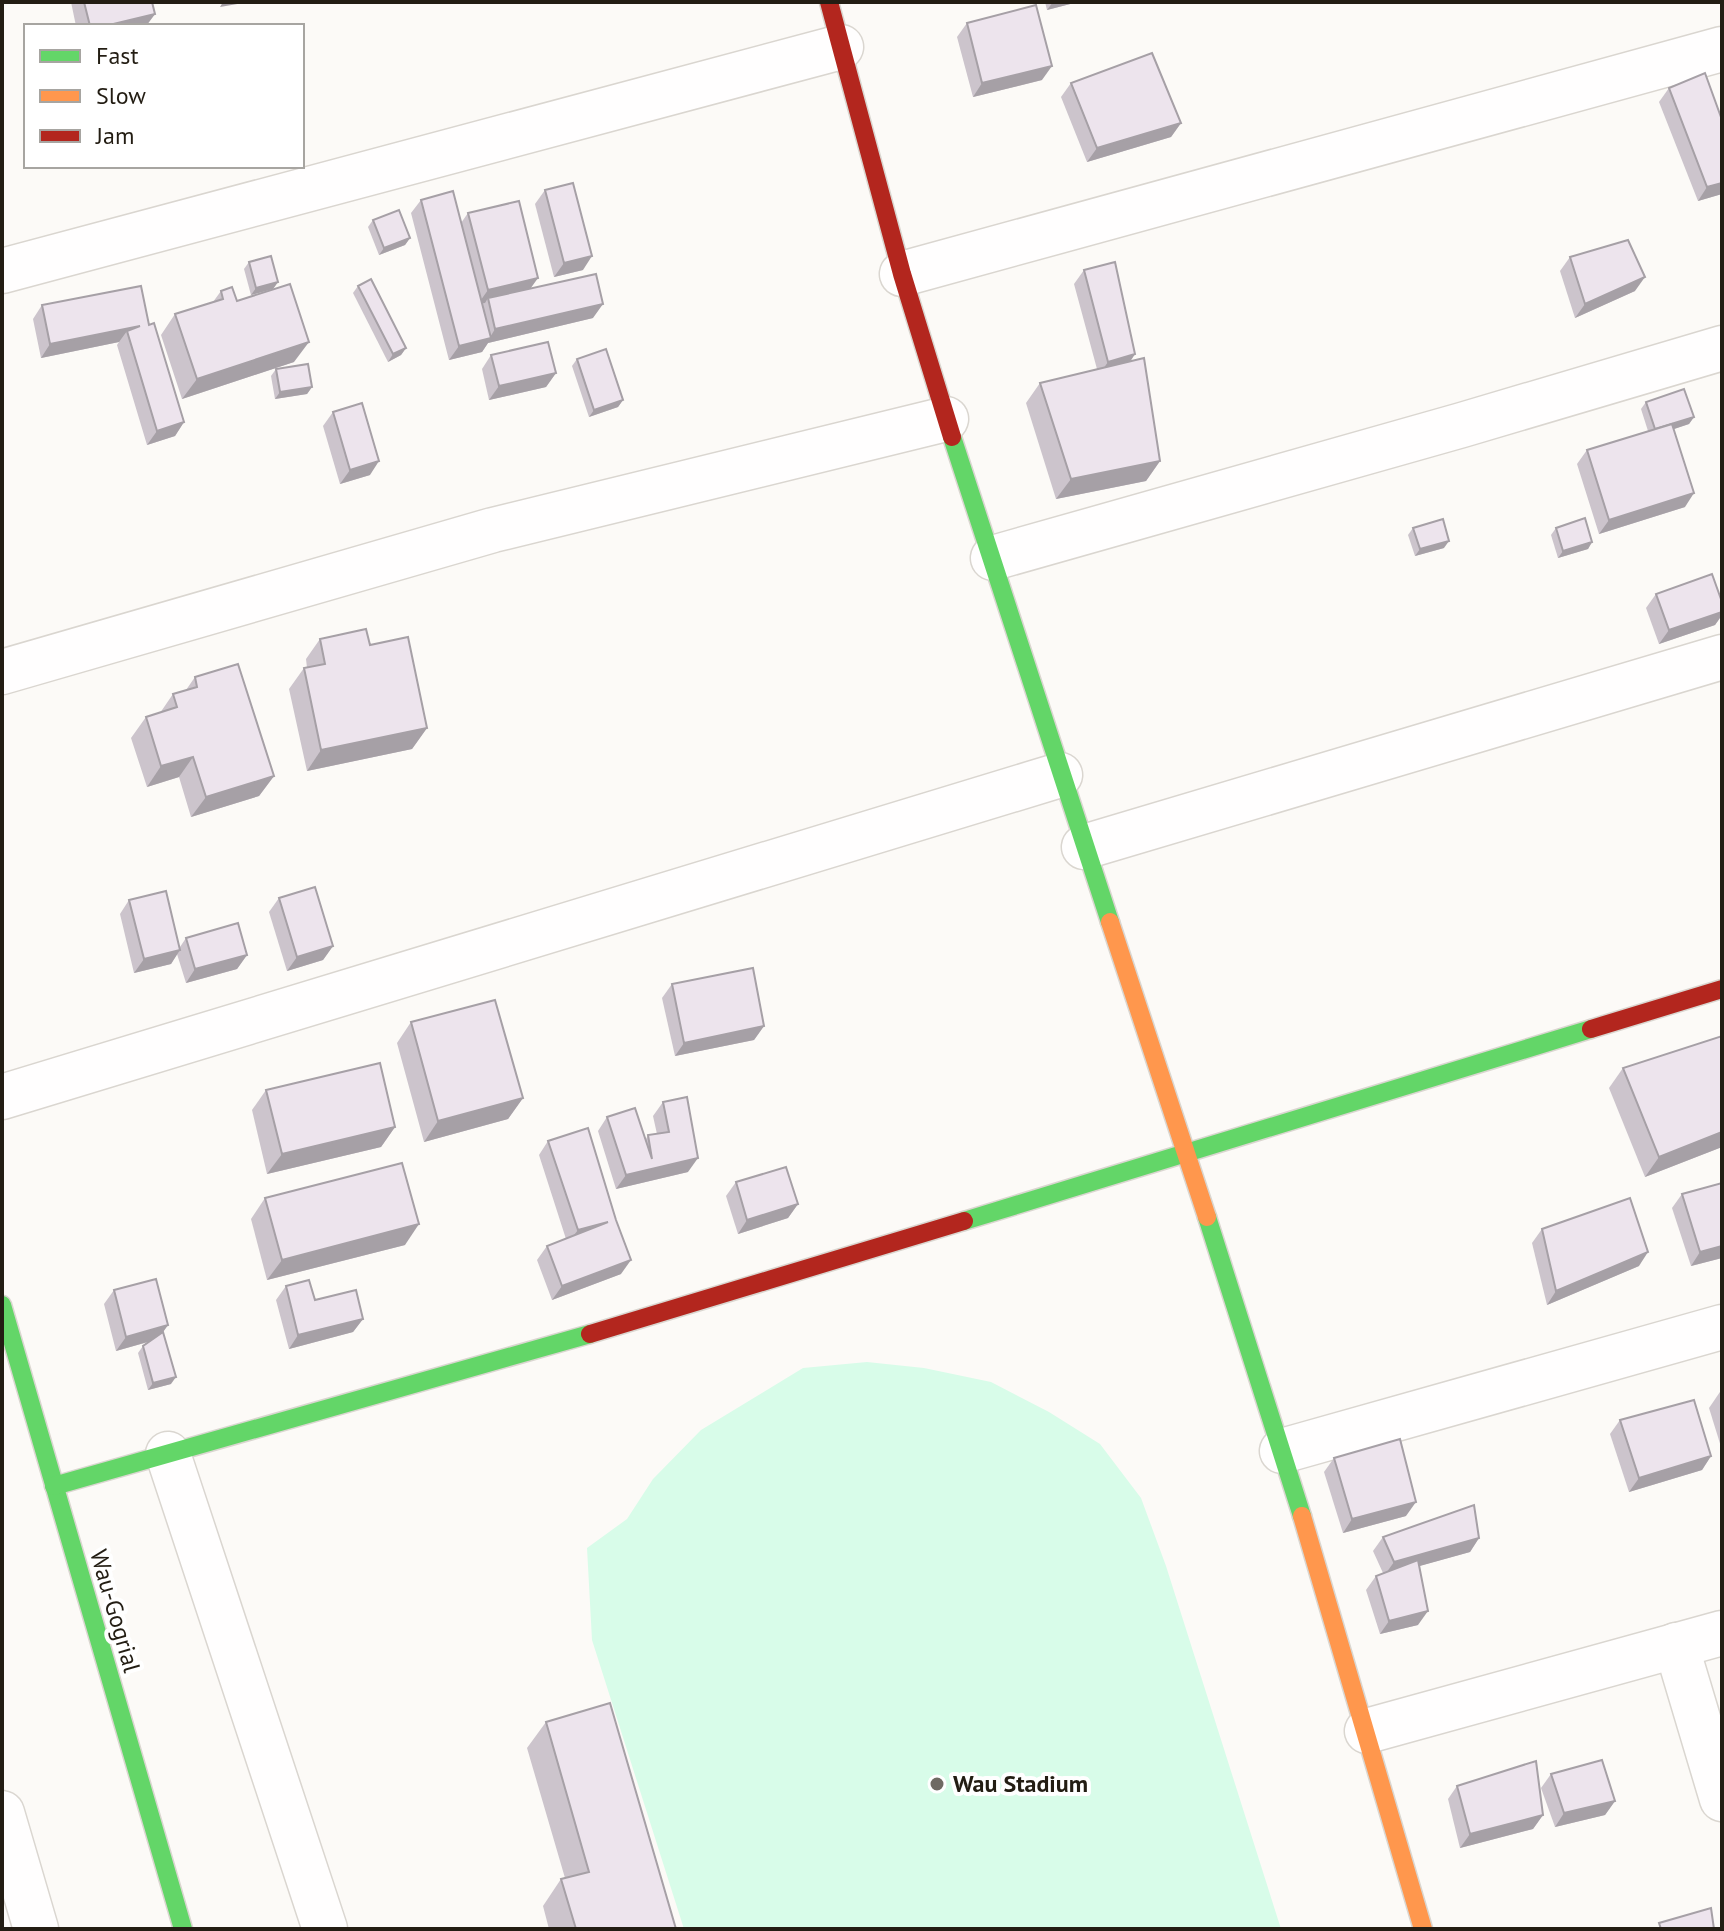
<svg xmlns="http://www.w3.org/2000/svg" width="1724" height="1931" font-family="'PT Sans',sans-serif">
  <style>
    .green { fill: #d8fce9 }
    .lines { fill: none; stroke-linecap: round; stroke-linejoin: round }
    .street-casing { stroke: #dad6d0; stroke-width: 47 }
    .fast-casing { stroke: #dad6d0; stroke-width: 21 }
    .slow-casing { stroke: #dad6d0; stroke-width: 21 }
    .jam-casing { stroke: #dad6d0; stroke-width: 21 }
    .street { stroke: #fffefe; stroke-width: 44 }
    .fast { stroke: #63d668; stroke-width: 18 }
    .slow { stroke: #ff974d; stroke-width: 18 }
    .jam { stroke: #b3261e; stroke-width: 18 }
    .wall { fill: #ccc4cc }
    .shaded-wall { fill: #a6a0a6 }
    .building { fill: #ede4ed; stroke: #a6a0a6; stroke-width: 2 }
    .poi-dot { fill: #6f6a63; stroke: #fff; stroke-width: 3 }
    .labels { text-anchor: middle; stroke-width: 8; stroke-linejoin: round; paint-order: stroke }
    .street-label { font-size: 24px; fill: #231d13; stroke: #fff }
    .poi-label { font-size: 24px; font-weight: bold; fill: #231d13; stroke: #fff; text-anchor: start }
  </style>
  <rect width="100%" height="100%" fill="#fcfaf7"/>
  <!-- green -->
  <polygon class="green" points="867,1362 924,1368 991,1382 1049,1412 1100,1444 1141,1498 1166,1566 1281,1929 684,1929 592,1640 587,1548 627,1519 653,1479 701,1430 803,1368"/>
  <g class="lines">
    <defs>
      <g id="street">
        <polyline points="2,271 841,47"/>
        <polyline points="902,274 1722,49"/>
        <polyline points="993,558 1462,425 1722,348"/>
        <polyline points="2,672 493,530 946,419"/>
        <polyline points="1084,847 1722,657"/>
        <polyline points="2,1097 1060,775"/>
        <polyline points="1282,1451 1722,1327"/>
        <polyline points="168,1454 325,1929"/>
        <polyline points="1676,1645 1722,1799"/>
        <polyline points="1367,1731 1722,1633"/>
        <polyline points="2,1813 36,1929"/>
      </g>
      <g id="fast">
        <polyline points="952,437 1110,922"/>
        <polyline points="1207,1217 1302,1516"/>
        <polyline points="964,1221 1591,1029"/>
        <polyline points="2,1305 183,1929"/>
        <polyline points="54,1486 590,1334"/>
      </g>
      <g id="slow">
        <polyline points="1110,922 1207,1217"/>
        <polyline points="1302,1516 1423,1929"/>
      </g>
      <g id="jam">
        <polyline points="829,2 902,274 952,437"/>
        <polyline points="1591,1029 1722,989"/>
        <polyline points="590,1334 964,1221"/>
      </g>
    </defs>
    <!-- street casing -->
    <use href="#street" class="street-casing"/>
    <!-- fast casing -->
    <use href="#fast" class="fast-casing"/>
    <!-- slow casing -->
    <use href="#slow" class="slow-casing"/>
    <!-- jam casing -->
    <use href="#jam" class="jam-casing"/>
    <!-- street -->
    <use href="#street" class="street"/>
    <!-- fast -->
    <use href="#fast" class="fast"/>
    <!-- slow -->
    <use href="#slow" class="slow"/>
    <!-- jam -->
    <use href="#jam" class="jam"/>
  </g>
  <!-- wall -->
  <g class="wall">
    <polygon points="71,2 152,2 155,14 146,26 76,26"/>
    <polygon points="1045,2 1078,2 1047,10"/>
    <polygon points="967,23 1042,80 973,97 957,37"/>
    <polygon points="1071,83 1181,123 1171,137 1087,162 1061,97"/>
    <polygon points="1669,88 1722,120 1722,194 1698,201 1659,102"/>
    <polygon points="545,190 583,270 554,277 535,204"/>
    <polygon points="421,200 461,223 468,213 531,288 593,318 488,343 482,352 449,360 411,213"/>
    <polygon points="373,220 410,238 405,245 379,255 368,227"/>
    <polygon points="1570,257 1635,291 1575,318 1560,271"/>
    <polygon points="249,262 278,282 273,289 251,295 244,269"/>
    <polygon points="1084,270 1135,354 1130,361 1160,461 1146,481 1056,499 1026,403 1040,383 1097,369 1074,284"/>
    <polygon points="358,286 406,348 401,355 388,362 353,293"/>
    <polygon points="221,291 294,362 182,399 161,335 175,314 213,302"/>
    <polygon points="42,305 149,325 184,422 175,436 147,445 117,345 119,342 41,358 33,319"/>
    <polygon points="491,355 556,373 546,387 489,400 482,369"/>
    <polygon points="577,359 623,400 618,407 589,417 572,366"/>
    <polygon points="276,369 312,387 307,394 275,399 271,376"/>
    <polygon points="1646,402 1694,417 1689,424 1674,429 1685,507 1599,534 1577,464 1587,450 1648,431 1641,409"/>
    <polygon points="333,412 370,475 340,484 323,426"/>
    <polygon points="1413,528 1444,548 1415,556 1408,535"/>
    <polygon points="1556,528 1592,542 1588,549 1558,558 1551,535"/>
    <polygon points="1656,594 1722,602 1722,615 1715,625 1659,644 1646,608"/>
    <polygon points="320,639 370,645 427,728 412,749 307,771 289,689 304,668 307,668 306,659"/>
    <polygon points="195,677 274,776 259,796 191,817 179,777 147,787 131,738 146,717 160,713 173,694 186,690"/>
    <polygon points="279,898 333,946 323,960 287,971 269,912"/>
    <polygon points="129,900 180,947 186,938 247,955 237,969 186,983 177,954 171,964 134,973 120,914"/>
    <polygon points="672,984 764,1026 754,1040 675,1056 662,998"/>
    <polygon points="411,1022 523,1098 508,1119 424,1142 397,1043"/>
    <polygon points="1623,1068 1722,1147 1645,1177 1609,1088"/>
    <polygon points="266,1090 395,1127 381,1147 267,1174 252,1110"/>
    <polygon points="663,1102 688,1172 616,1189 598,1131 607,1117 646,1139 648,1135 657,1134 653,1116"/>
    <polygon points="548,1141 621,1274 552,1300 537,1260 547,1246 566,1239 539,1155"/>
    <polygon points="736,1182 798,1204 788,1218 738,1234 726,1196"/>
    <polygon points="1682,1194 1722,1258 1691,1266 1672,1208"/>
    <polygon points="265,1198 405,1245 267,1280 251,1219"/>
    <polygon points="1542,1229 1639,1266 1547,1305 1532,1243"/>
    <polygon points="286,1286 315,1300 363,1319 353,1332 289,1349 276,1300"/>
    <polygon points="114,1290 168,1325 163,1332 171,1384 148,1390 138,1353 143,1346 148,1342 116,1351 104,1304"/>
    <polygon points="1722,1389 1722,1450 1709,1408"/>
    <polygon points="1620,1420 1711,1456 1702,1470 1629,1492 1610,1434"/>
    <polygon points="1334,1458 1406,1516 1343,1533 1324,1472"/>
    <polygon points="1383,1537 1479,1538 1470,1552 1419,1566 1418,1625 1380,1634 1366,1590 1376,1576 1383,1573 1373,1551"/>
    <polygon points="546,1722 676,1929 549,1929 543,1906 561,1879 565,1878 527,1748"/>
    <polygon points="1551,1774 1615,1801 1605,1815 1555,1827 1541,1788"/>
    <polygon points="1457,1786 1543,1815 1533,1829 1460,1848 1448,1799"/>
  </g>
  <!-- shaded-wall -->
  <g class="shaded-wall">
    <polygon points="223,2 249,2 220,7"/>
    <polygon points="1053,2 1078,2 1047,10"/>
    <polygon points="155,14 146,26 105,26"/>
    <polygon points="1052,66 1042,80 973,97 982,83"/>
    <polygon points="1181,123 1171,137 1087,162 1097,148"/>
    <polygon points="1722,183 1722,194 1698,201 1707,187"/>
    <polygon points="410,238 405,245 379,255 384,248"/>
    <polygon points="592,256 583,270 554,277 564,263"/>
    <polygon points="1645,277 1635,291 1575,318 1585,304"/>
    <polygon points="538,278 528,292 488,298 485,303 478,304 488,290"/>
    <polygon points="278,282 273,289 251,295 256,288"/>
    <polygon points="603,304 593,318 488,343 482,352 449,360 459,346 489,339 495,329"/>
    <polygon points="140,326 127,331 119,342 41,358 50,344"/>
    <polygon points="309,342 294,362 182,399 197,379"/>
    <polygon points="406,348 401,355 388,362 393,354"/>
    <polygon points="1135,354 1126,368 1098,376 1108,362"/>
    <polygon points="556,373 546,387 489,400 499,386"/>
    <polygon points="312,387 307,394 275,399 280,392"/>
    <polygon points="623,400 618,407 589,417 594,410"/>
    <polygon points="1694,417 1689,424 1650,437 1655,430"/>
    <polygon points="184,422 175,436 147,445 157,431"/>
    <polygon points="379,461 370,475 340,484 350,470"/>
    <polygon points="1160,461 1146,481 1056,499 1071,479"/>
    <polygon points="1694,493 1685,507 1599,534 1609,520"/>
    <polygon points="1449,541 1444,548 1415,556 1420,549"/>
    <polygon points="1592,542 1588,549 1558,558 1563,551"/>
    <polygon points="1722,612 1722,615 1715,625 1659,644 1669,630"/>
    <polygon points="427,728 412,749 307,771 321,750"/>
    <polygon points="193,757 179,777 147,787 161,766"/>
    <polygon points="274,776 259,796 191,817 206,797"/>
    <polygon points="333,946 323,960 287,971 297,957"/>
    <polygon points="180,950 171,964 134,973 144,959"/>
    <polygon points="247,955 237,969 186,983 195,969"/>
    <polygon points="764,1026 754,1040 675,1056 684,1043"/>
    <polygon points="523,1098 508,1119 424,1142 438,1121"/>
    <polygon points="395,1127 381,1147 267,1174 282,1154"/>
    <polygon points="1722,1132 1722,1147 1645,1177 1659,1157"/>
    <polygon points="698,1158 688,1172 616,1189 626,1175"/>
    <polygon points="798,1204 788,1218 738,1234 747,1220"/>
    <polygon points="608,1222 568,1243 578,1230"/>
    <polygon points="419,1224 405,1245 267,1280 282,1260"/>
    <polygon points="1722,1246 1722,1258 1691,1266 1700,1252"/>
    <polygon points="1648,1252 1639,1266 1547,1305 1556,1291"/>
    <polygon points="631,1260 621,1274 552,1300 562,1286"/>
    <polygon points="363,1319 353,1332 289,1349 298,1335"/>
    <polygon points="168,1325 158,1339 116,1351 126,1337"/>
    <polygon points="176,1377 171,1384 148,1390 153,1383"/>
    <polygon points="1711,1456 1702,1470 1629,1492 1639,1478"/>
    <polygon points="1416,1502 1406,1516 1343,1533 1352,1519"/>
    <polygon points="1479,1538 1470,1552 1384,1576 1394,1562"/>
    <polygon points="1428,1611 1418,1625 1380,1634 1389,1621"/>
    <polygon points="1615,1801 1605,1815 1555,1827 1564,1813"/>
    <polygon points="1543,1815 1533,1829 1460,1848 1470,1834"/>
  </g>
  <!-- building -->
  <g class="building">
    <polygon points="84,2 152,2 155,14 105,26 90,26"/>
    <polygon points="1036,5 1052,66 982,83 967,23"/>
    <polygon points="1152,53 1181,123 1097,148 1071,83"/>
    <polygon points="1705,73 1722,120 1722,183 1707,187 1669,88"/>
    <polygon points="573,183 592,256 564,263 545,190"/>
    <polygon points="453,191 491,338 459,346 421,200"/>
    <polygon points="519,201 538,278 488,290 468,213"/>
    <polygon points="399,210 410,238 384,248 373,220"/>
    <polygon points="1628,240 1645,277 1585,304 1570,257"/>
    <polygon points="271,256 278,282 256,288 249,262"/>
    <polygon points="1115,262 1135,354 1108,362 1084,270"/>
    <polygon points="596,274 603,304 495,329 488,298"/>
    <polygon points="371,279 406,348 393,354 358,286"/>
    <polygon points="290,284 309,342 197,379 175,314 223,299 221,291 232,287 237,301"/>
    <polygon points="141,286 149,325 154,323 184,422 157,431 127,331 140,326 50,344 42,305"/>
    <polygon points="548,342 556,373 499,386 491,355"/>
    <polygon points="606,349 623,400 594,410 577,359"/>
    <polygon points="1144,358 1160,461 1071,479 1040,383"/>
    <polygon points="308,364 312,387 280,392 276,369"/>
    <polygon points="1684,389 1694,417 1655,429 1646,402"/>
    <polygon points="362,403 379,461 350,470 333,412"/>
    <polygon points="1672,424 1694,493 1609,520 1587,450"/>
    <polygon points="1585,518 1592,542 1563,551 1556,528"/>
    <polygon points="1443,519 1449,541 1420,549 1413,528"/>
    <polygon points="1712,574 1722,602 1722,612 1669,630 1656,594"/>
    <polygon points="366,629 370,645 408,637 427,728 321,750 304,668 325,664 320,639"/>
    <polygon points="238,664 274,776 206,797 193,757 161,766 146,717 177,707 173,694 197,687 195,677"/>
    <polygon points="315,887 333,946 297,957 279,898"/>
    <polygon points="166,891 180,950 144,959 129,900"/>
    <polygon points="238,923 247,955 195,969 186,938"/>
    <polygon points="753,968 764,1026 684,1043 672,984"/>
    <polygon points="495,1000 523,1098 438,1121 411,1022"/>
    <polygon points="1722,1036 1722,1132 1659,1157 1623,1068"/>
    <polygon points="380,1063 395,1127 282,1154 266,1090"/>
    <polygon points="687,1097 698,1158 626,1175 607,1117 635,1108 652,1159 648,1135 669,1132 663,1102"/>
    <polygon points="588,1128 616,1220 631,1260 562,1286 547,1246 608,1222 578,1230 548,1141"/>
    <polygon points="402,1163 419,1224 282,1260 265,1198"/>
    <polygon points="786,1167 798,1204 747,1220 736,1182"/>
    <polygon points="1722,1183 1722,1246 1700,1252 1682,1194"/>
    <polygon points="1630,1198 1648,1252 1556,1291 1542,1229"/>
    <polygon points="156,1279 168,1325 126,1337 114,1290"/>
    <polygon points="309,1280 315,1300 356,1290 363,1319 298,1335 286,1286"/>
    <polygon points="163,1332 176,1377 153,1383 143,1346"/>
    <polygon points="1694,1400 1711,1456 1639,1478 1620,1420"/>
    <polygon points="1400,1439 1416,1502 1352,1519 1334,1458"/>
    <polygon points="1474,1505 1479,1538 1394,1562 1383,1537"/>
    <polygon points="1418,1560 1428,1611 1389,1621 1376,1576"/>
    <polygon points="610,1703 676,1929 576,1929 561,1879 589,1872 546,1722"/>
    <polygon points="1602,1760 1615,1801 1564,1813 1551,1774"/>
    <polygon points="1536,1761 1543,1815 1470,1834 1457,1786"/>
    <polygon points="1711,1908 1714,1929 1661,1929 1659,1923"/>
  </g>
  <!-- markers -->
  <circle class="poi-dot" cx="937" cy="1784" r="8"/>
  <g class="labels">
    <!-- street labels -->
    <g class="street-label">
      <text transform="translate(115 1611) rotate(74)" y="8">Wau-Gogrial</text>
    </g>
    <!-- poi labels -->
    <g class="poi-label">
      <text x="953" y="1792">Wau Stadium</text>
    </g>
  </g>
  <!-- border -->
  <rect width="1724" height="1931" fill="none" stroke="#231d13" stroke-width="8"/>
  <!-- legend -->
  <rect x="24" y="24" width="280" height="144" fill="#ffffff" stroke="#a7a5a1" stroke-width="2"/>
  <rect x="40" y="50" width="40" height="12" fill="#63d668" stroke="#a7a5a1" stroke-width="2"/>
  <text x="96" y="64" font-size="24" fill="#231d13">Fast</text>
  <rect x="40" y="90" width="40" height="12" fill="#ff974d" stroke="#a7a5a1" stroke-width="2"/>
  <text x="96" y="104" font-size="24" fill="#231d13">Slow</text>
  <rect x="40" y="130" width="40" height="12" fill="#b3261e" stroke="#a7a5a1" stroke-width="2"/>
  <text x="96" y="144" font-size="24" fill="#231d13">Jam</text>
</svg>
